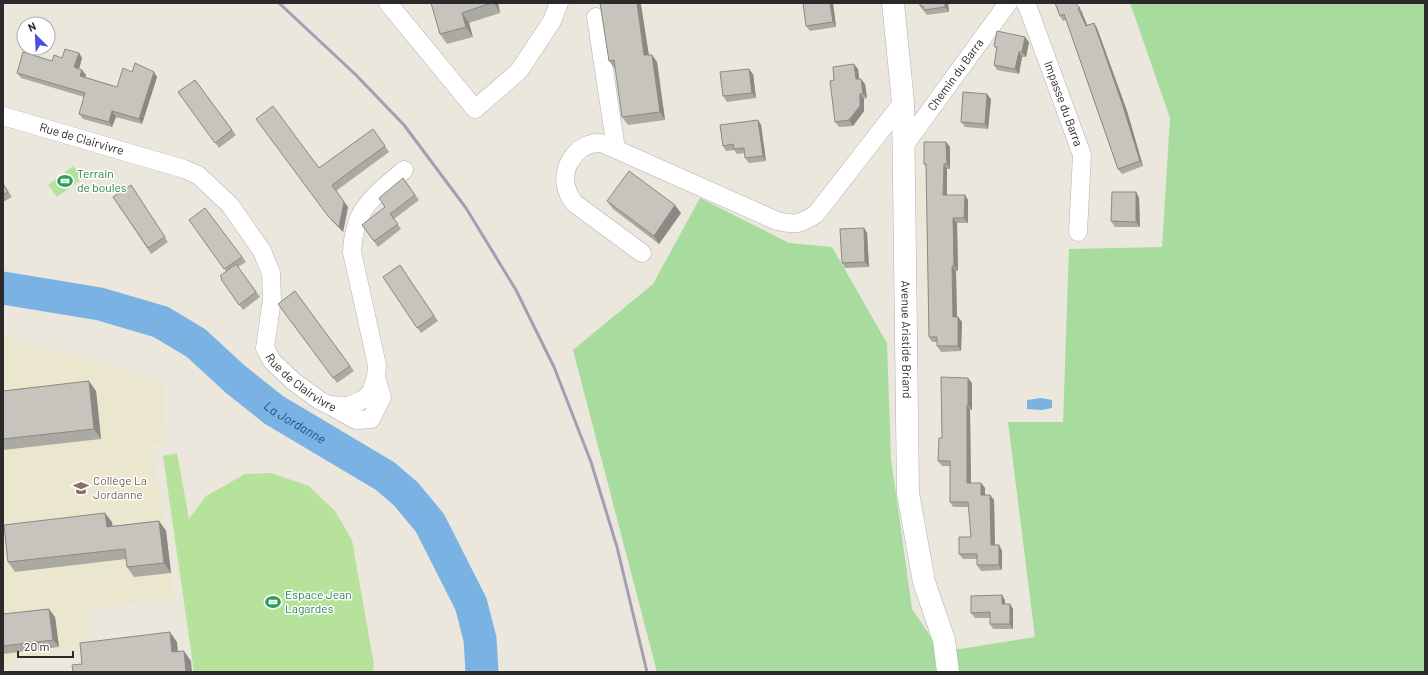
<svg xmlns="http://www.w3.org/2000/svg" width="1428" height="675" font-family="Barlow,sans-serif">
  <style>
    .education { fill: #ebe7ce }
    .green { fill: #a7dc9e }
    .pitch { fill: #b6e29b }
    .water { fill: #7ab2e3 }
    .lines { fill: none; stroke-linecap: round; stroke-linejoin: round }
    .river { stroke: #7ab2e3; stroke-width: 33 }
    .street-casing { stroke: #b1b0bc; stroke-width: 19 }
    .secondary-casing { stroke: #b1b0bc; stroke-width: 23 }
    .street { stroke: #fff; stroke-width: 18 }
    .secondary { stroke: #fff; stroke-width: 22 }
    .rail { stroke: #a1a0b2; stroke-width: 3 }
    .wall { fill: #aaa9a2 }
    .shaded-wall { fill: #8b8984 }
    .building { fill: #c6c4bc; stroke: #8b8984 }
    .labels { text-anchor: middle; stroke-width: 3; stroke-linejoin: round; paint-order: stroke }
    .street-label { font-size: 12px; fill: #2a2a2a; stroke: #fff }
    .leisure-label { font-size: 12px; fill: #27864d; stroke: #fff; text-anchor: start }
    .education-label { font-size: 12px; fill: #785e54; stroke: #fff; text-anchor: start }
    .water-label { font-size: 13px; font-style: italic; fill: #1a4f8e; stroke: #fff }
  </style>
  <rect width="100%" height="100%" fill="#ebe7dd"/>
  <!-- education -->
  <polygon class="education" points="3,335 163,383 166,442 151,445 166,531 174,599 87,609 91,648 19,659 18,664 3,664"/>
  <!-- green -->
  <polygon class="green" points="1130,3 1425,3 1425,672 657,672 573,350 653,284 700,198 789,243 832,247 887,343 891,458 912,609 941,652 1035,637 1008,422 1063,422 1069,249 1162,247 1170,118"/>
  <!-- pitch -->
  <g class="pitch">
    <polygon points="73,166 83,178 57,197 48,185"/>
    <polygon points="177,453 189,519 206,496 245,474 271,473 309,486 335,511 352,540 374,665 373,672 194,672 163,456"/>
  </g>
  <!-- water -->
  <polygon class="water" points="1041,398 1052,400 1052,408 1042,410 1027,409 1027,400"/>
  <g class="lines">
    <!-- river -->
    <path class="river" id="s1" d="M3 288 100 304 161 322 196 343 235 379 274 410 385 476 406 494 430 523 471 604 480 639 482 672"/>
    <defs>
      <g id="street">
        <polyline points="388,3 475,109 519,71 552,21 559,3"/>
        <path id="s2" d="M1025 3 1027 5 1082 155 1078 232"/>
        <polyline points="596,17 616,149"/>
        <path id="s3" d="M3 116 184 169 198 175 230 205 262 251 271 273 272 299 265 348 272 361 293 381 319 400 329 405 356 420 371 419 382 397 376 377 377 365 352 252C354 208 373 197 404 170"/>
        <path id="s4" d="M904 146 1008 3"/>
        <path d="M642 253 574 203C572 200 569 196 568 192 559 172 573 147 595 143 598 143 601 143 604 144L777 221C796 225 799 225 816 214L903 102"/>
        <polyline points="329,405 349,406 364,399 371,392 376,377"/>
      </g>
      <g id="secondary">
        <path id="s5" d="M893 3 903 102 908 493 924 582 944 640 948 672"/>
      </g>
    </defs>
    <!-- street casing -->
    <use href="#street" class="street-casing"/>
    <!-- secondary casing -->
    <use href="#secondary" class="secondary-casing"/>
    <!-- street -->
    <use href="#street" class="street"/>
    <!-- secondary -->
    <use href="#secondary" class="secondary"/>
    <!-- rail -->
    <polyline class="rail" points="279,3 356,75 404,125 466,208 516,290 554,367 591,462 617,547 647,672"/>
  </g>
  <!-- wall -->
  <g class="wall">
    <polygon points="431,3 498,3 500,13 469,23 473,37 447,44 440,34"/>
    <polygon points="600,3 640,3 641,5 649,55 652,55 657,62 665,120 628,125 622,117 616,68 614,68 609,61"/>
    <polygon points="833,3 836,27 810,31 806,26"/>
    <polygon points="920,3 948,3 949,12 927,15 920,6"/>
    <polygon points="1080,8 1083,13 1082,13 1087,25 1094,23 1097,28 1127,111 1143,166 1122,174 1118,169 1066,20 1063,21 1060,16"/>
    <polygon points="1029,42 1026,57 1022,57 1019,74 997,70 994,65 997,50 994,46"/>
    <polygon points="79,53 82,58 79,69 86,75 85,77 117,87 132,72 157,77 142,124 116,117 112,127 83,119 79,114 84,97 21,78 17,73"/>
    <polygon points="858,69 859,79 865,84 867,98 864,99 864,111 853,126 839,127 835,122 834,80"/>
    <polygon points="753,74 756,98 727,102 723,96"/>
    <polygon points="195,80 236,135 219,148 178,92"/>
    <polygon points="991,99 988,129 965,127 961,122"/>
    <polygon points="256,119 319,168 373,129 389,152 336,191 348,207 343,232 332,221"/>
    <polygon points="758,120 761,125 766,161 749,163 745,158 745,153 737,154 734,150 726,151 723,146"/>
    <polygon points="946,142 950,147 950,169 947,169 947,195 965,195 968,200 968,223 957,223 958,271 956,271 957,317 958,317 962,322 961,351 941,352 937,346 937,342 932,342 929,337 926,167 924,164"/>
    <polygon points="403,178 419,200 394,219 401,229 378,247 362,225 385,207"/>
    <polygon points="3,183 12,197 3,202"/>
    <polygon points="131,185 168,242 151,254 113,197"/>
    <polygon points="1136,192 1139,198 1140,227 1115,227 1111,221"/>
    <polygon points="607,201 681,213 659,244 613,209"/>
    <polygon points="205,208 246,262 238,267 260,297 243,310 221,279 226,271 189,220"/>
    <polygon points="864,228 867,233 869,267 845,268 842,263"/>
    <polygon points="400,265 438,321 421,333 383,277"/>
    <polygon points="295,291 354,371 337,383 278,304"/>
    <polygon points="972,383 972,410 970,410 971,483 981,483 985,488 985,495 990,495 994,500 995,545 999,545 1002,551 1002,570 981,571 977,565 977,559 963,559 959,554 971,537 969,507 953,507 950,502 950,466 942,466 938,461 942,438"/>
    <polygon points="3,391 96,391 101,439 3,450"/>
    <polygon points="159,521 166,531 171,573 134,577 127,567 126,559 15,572 8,562 112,522 112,526"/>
    <polygon points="1005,600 1005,604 1010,604 1013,609 1013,629 993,629 990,624 990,618 975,618 971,613"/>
    <polygon points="3,614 55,617 59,647 3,654"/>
  </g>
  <!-- shaded-wall -->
  <g class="shaded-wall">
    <polygon points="494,3 498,3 500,13"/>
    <polygon points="637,3 640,3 641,5 650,63 644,55"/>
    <polygon points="830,3 833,3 836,27 833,22"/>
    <polygon points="945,3 948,3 949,12 945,7"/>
    <polygon points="1078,8 1082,13 1090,31 1086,26"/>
    <polygon points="462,13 469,23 473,37 466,27"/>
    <polygon points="1094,23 1097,28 1127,111 1143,166 1140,161"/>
    <polygon points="1025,37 1029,42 1026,57 1022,52"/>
    <polygon points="1019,52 1022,57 1019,74 1015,69"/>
    <polygon points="79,53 82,58 78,72 74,67"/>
    <polygon points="652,55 657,62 665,120 660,112"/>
    <polygon points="854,64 858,69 860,85 856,79"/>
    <polygon points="749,69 753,74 756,98 752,93"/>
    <polygon points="82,70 86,75 84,81 80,76"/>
    <polygon points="154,72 157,77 142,124 139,119"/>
    <polygon points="861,79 865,84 867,98 863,93"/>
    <polygon points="860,94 864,99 864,111 853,126 849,120"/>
    <polygon points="987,94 991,99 988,129 985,124"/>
    <polygon points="112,111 116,117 112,127 109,122"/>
    <polygon points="758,120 761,125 766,161 763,156"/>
    <polygon points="946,142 950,147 950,169 947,164"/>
    <polygon points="944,164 947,169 947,200 943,195"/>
    <polygon points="1136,192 1139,198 1140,227 1136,222"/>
    <polygon points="965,195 968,200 968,223 964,218"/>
    <polygon points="344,202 348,207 343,232 339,227"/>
    <polygon points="675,205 681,213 659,244 654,236"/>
    <polygon points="953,218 957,223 958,271 954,266"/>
    <polygon points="864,228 867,233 869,267 865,262"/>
    <polygon points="952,266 956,271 957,322 953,317"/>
    <polygon points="958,317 962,322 961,351 958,346"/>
    <polygon points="968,378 972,383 972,410 968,405"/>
    <polygon points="89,381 96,391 101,439 94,429"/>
    <polygon points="967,405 970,410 971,488 967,483"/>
    <polygon points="981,483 985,488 985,500 981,495"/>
    <polygon points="990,495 994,500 995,551 991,545"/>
    <polygon points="105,513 112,522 114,536 107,527"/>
    <polygon points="159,521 166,531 171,573 164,563"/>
    <polygon points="999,545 1002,551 1002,570 999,565"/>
    <polygon points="1002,595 1005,600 1005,609 1002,604"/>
    <polygon points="1010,604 1013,609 1013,629 1010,624"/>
    <polygon points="49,609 55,617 59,647 53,640"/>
    <polygon points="170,632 177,642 179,662 172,652"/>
    <polygon points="184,651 191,661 192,672 186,672"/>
  </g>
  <!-- building -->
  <g class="building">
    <polygon points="431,3 491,3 462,13 466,27 440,34"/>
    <polygon points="600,3 637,3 644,55 652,55 660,112 622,117 614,60 609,61"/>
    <polygon points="803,3 830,3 833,22 806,26"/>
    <polygon points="920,3 945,3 945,7 924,10 923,6 920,6"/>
    <polygon points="1055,3 1075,3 1080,8 1078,8 1086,26 1094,23 1123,106 1140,161 1118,169 1064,14 1060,16"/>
    <polygon points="997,31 1025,37 1022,52 1019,52 1015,69 994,65 997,47 994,46"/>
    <polygon points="65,49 79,53 74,67 82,70 80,76 117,87 123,68 132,72 135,63 154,72 139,119 112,111 109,122 79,114 85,93 17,73 23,52 52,61 54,55 62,58"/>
    <polygon points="854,64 856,79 861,79 863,93 860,94 860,106 849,120 835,122 830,81 834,80 833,67"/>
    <polygon points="749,69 752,93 723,96 720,72"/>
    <polygon points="195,80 232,130 215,143 178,92"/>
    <polygon points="963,92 987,94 985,124 961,122"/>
    <polygon points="273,106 319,168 373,129 385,146 332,185 344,202 339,227 328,216 256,119"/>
    <polygon points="758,120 763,156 745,158 744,148 734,149 733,144 723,146 720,125"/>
    <polygon points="924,142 946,142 947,164 944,164 943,195 965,195 964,218 953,218 954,266 952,266 953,317 958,317 958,346 937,346 937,337 929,337 926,164 924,164"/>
    <polygon points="629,171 675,205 654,236 607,201"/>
    <polygon points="403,178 415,195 390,214 398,224 374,241 362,225 363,224 385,207 379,198"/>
    <polygon points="3,184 8,192 3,195"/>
    <polygon points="131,185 165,237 148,248 113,197"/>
    <polygon points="1112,192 1136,192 1136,222 1111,221"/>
    <polygon points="205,208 242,257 224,269 189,220"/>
    <polygon points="864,228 865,262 842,263 840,229"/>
    <polygon points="236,264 256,292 239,305 221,279 222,278 220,276"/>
    <polygon points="400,265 434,316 417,328 383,277"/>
    <polygon points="295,291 350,366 333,378 278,304"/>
    <polygon points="941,377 968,378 968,405 967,405 967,483 981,483 981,495 990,495 991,545 999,545 999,565 977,565 977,554 959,554 959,537 971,537 968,502 950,502 950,461 938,461 939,438 942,438"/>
    <polygon points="89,381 94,429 3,439 3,391"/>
    <polygon points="105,513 107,527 159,521 164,563 127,567 125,549 8,562 4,525"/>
    <polygon points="1002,595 1002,604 1010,604 1010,624 990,624 990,612 971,613 971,596"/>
    <polygon points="49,609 53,640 3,646 3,614"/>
    <polygon points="170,632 172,652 184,651 186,672 73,672 72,665 82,664 80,643"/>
  </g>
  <!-- icons -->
  <defs>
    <symbol id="stadium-bare" viewBox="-9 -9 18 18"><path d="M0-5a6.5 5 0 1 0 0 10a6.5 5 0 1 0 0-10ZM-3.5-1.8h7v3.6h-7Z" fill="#2e9e5b" stroke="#fff" stroke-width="2.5" paint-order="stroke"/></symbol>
    <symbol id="school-bare" viewBox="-9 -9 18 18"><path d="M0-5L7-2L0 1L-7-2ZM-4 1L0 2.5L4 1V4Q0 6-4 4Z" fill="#8d6e63" stroke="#fff" stroke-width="2.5" paint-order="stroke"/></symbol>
  </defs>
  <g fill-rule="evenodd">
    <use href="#stadium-bare" x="54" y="170" width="22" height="22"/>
    <use href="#school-bare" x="70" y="477" width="22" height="22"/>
    <use href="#stadium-bare" x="262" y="591" width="22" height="22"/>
  </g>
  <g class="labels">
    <!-- street labels -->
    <g class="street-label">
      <text dy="4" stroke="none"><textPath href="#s4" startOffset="88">Chemin du Barra</textPath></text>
      <text dy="4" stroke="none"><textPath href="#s2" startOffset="108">Impasse du Barra</textPath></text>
      <text dy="4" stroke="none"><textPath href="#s3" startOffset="82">Rue de Clairvivre</textPath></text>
      <text dy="4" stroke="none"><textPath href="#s5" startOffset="337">Avenue Aristide Briand</textPath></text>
      <text dy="4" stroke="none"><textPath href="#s3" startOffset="454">Rue de Clairvivre</textPath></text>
    </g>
    <!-- leisure labels -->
    <g class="leisure-label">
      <text x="77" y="178">Terrain<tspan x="77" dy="14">de boules</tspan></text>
      <text x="285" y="599">Espace Jean<tspan x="285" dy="14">Lagardes</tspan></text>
    </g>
    <!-- education labels -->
    <g class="education-label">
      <text x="93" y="485">Collège La<tspan x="93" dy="14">Jordanne</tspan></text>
    </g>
    <!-- water labels -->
    <g class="water-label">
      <text dy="5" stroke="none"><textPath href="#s1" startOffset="330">La Jordanne</textPath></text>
    </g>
  </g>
  <!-- border -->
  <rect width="1428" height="675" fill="none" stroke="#2a2a2a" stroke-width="8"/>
  <!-- north arrow -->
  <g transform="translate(36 36) rotate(336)"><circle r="19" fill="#ffffff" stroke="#aaaaaa"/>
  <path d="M0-3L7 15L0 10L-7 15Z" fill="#4d4ce9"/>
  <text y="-6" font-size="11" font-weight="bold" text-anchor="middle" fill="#2a2a2a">N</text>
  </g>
  <!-- scale -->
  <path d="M18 651v6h55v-6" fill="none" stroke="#2a2a2a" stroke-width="2"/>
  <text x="24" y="651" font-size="12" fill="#2a2a2a" stroke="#ffffff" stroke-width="3" paint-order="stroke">20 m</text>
</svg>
